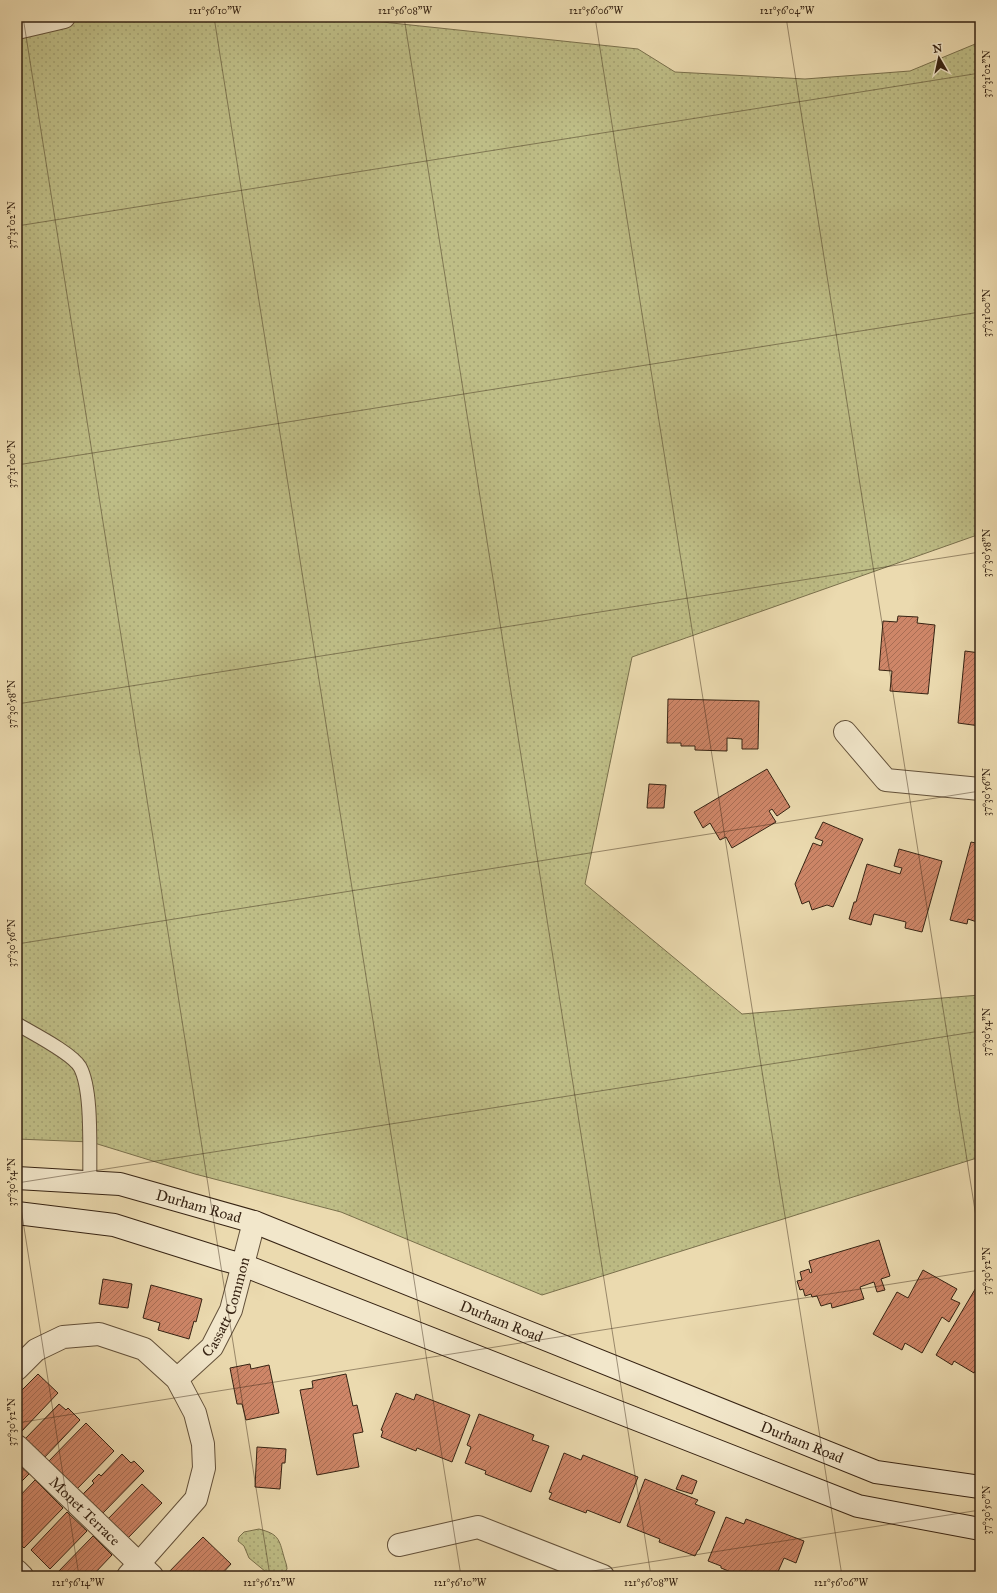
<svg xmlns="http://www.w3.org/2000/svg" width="997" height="1593" font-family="'IM FELL Great Primer',serif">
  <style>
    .grass { fill: url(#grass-dots); stroke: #7a704c }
    .building { fill: url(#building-hatch); stroke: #362313 }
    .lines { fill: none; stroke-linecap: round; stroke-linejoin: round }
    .lane-casing { stroke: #63513a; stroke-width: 15 }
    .street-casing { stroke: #63513a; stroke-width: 24 }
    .secondary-casing { stroke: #362313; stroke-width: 24 }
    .lane { stroke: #f2e7cb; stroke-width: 13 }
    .street { stroke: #f2e7cb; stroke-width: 22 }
    .secondary { stroke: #f2e7cb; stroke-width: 22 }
    .ticks { fill: none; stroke: #362313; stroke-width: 1; stroke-opacity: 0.45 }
    .labels { text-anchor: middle; stroke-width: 3; stroke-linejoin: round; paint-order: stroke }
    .street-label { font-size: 15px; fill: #362313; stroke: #f2e7cb }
    .neatline { fill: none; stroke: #362313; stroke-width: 1.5 }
    .ticks-label { font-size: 10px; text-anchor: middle; fill: #362313 }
  </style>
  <defs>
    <pattern id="grass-dots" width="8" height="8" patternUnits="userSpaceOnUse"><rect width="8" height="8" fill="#bebd86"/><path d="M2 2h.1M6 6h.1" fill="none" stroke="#a4a273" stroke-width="1.8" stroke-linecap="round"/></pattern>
    <pattern id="building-hatch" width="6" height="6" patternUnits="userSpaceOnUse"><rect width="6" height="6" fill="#ce8668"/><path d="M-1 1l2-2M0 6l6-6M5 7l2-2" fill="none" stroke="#a86d54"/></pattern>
  </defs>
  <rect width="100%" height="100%" fill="#ebdaaf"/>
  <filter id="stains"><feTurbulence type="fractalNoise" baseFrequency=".005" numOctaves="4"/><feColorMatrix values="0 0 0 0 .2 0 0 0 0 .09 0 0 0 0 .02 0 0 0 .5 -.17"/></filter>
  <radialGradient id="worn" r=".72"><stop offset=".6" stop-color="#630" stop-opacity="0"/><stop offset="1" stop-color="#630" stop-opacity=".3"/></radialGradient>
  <!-- grass -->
  <g class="grass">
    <polygon points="17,17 335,17 638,49 675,72 805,79 910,71 980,42 980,534 632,657 585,884 742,1014 980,995 980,1157 542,1295 341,1212 195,1174 91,1142 17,1139"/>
    <path d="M259 1529C278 1534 279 1538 284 1557 285 1561 287 1565 287 1569L283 1575 275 1576 266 1572 249 1558 244 1546 238 1541 239 1537 244 1532Z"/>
  </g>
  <!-- building -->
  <g class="building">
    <polygon points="898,616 918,617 917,623 935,625 928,694 890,691 892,671 879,670 883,621 897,622"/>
    <polygon points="965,651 980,653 980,726 958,723"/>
    <polygon points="668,699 759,701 758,749 742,749 742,739 727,738 727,751 695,750 695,746 681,746 681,743 667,743"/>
    <polygon points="767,769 790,807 777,816 772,809 769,811 776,822 732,848 726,837 720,840 710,823 703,828 694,812"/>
    <polygon points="649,784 666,785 664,808 647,808"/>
    <polygon points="823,822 863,839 833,907 827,905 812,910 809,901 802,904 795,884 813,843 821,846 823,841 815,838"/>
    <polygon points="971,842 980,844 980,923 968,919 967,924 950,920"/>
    <polygon points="899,849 942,861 922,932 905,928 906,922 874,914 871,925 849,919 854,902 856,902 867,864 900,874 902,868 894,866"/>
    <polygon points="879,1240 890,1276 881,1279 885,1290 877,1292 874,1282 860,1287 864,1299 832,1308 831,1303 821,1306 817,1296 812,1297 811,1294 805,1296 803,1289 800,1290 797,1281 802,1280 800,1272 809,1269 810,1273 812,1272 809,1261"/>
    <polygon points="923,1270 957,1289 951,1299 960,1303 949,1322 942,1317 922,1353 905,1343 902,1350 873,1334 897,1292 908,1298"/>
    <polygon points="103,1279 132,1284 128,1308 99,1304"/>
    <polygon points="151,1285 202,1299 196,1322 194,1321 189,1339 158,1330 160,1323 143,1318"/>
    <polygon points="977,1286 980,1288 980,1363 974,1373 954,1361 952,1365 936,1355"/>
    <polygon points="250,1364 251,1369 269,1365 279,1413 246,1420 242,1404 237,1404 230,1368"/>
    <polygon points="38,1374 58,1393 21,1432 17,1428 17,1395"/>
    <polygon points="346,1374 353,1406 357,1405 363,1432 353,1434 359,1467 317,1475 300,1390 313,1388 312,1381"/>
    <polygon points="396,1393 414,1400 416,1394 470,1415 452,1462 417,1448 416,1451 381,1437 383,1431 381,1430"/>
    <polygon points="59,1404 66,1410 68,1408 80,1420 43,1459 24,1440"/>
    <polygon points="479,1414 534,1435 532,1440 549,1446 531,1492 485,1474 486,1471 465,1463 471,1447 467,1445"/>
    <polygon points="86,1423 114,1451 76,1490 47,1463"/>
    <polygon points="257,1447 286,1449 285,1463 282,1463 280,1489 255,1487"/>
    <polygon points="564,1453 581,1460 583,1455 638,1477 620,1523 587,1510 586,1513 549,1499 552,1493 549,1492"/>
    <polygon points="122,1454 131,1463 134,1461 144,1471 101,1515 89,1503 90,1501 83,1494 94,1483 92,1481 99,1474 101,1476"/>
    <polygon points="17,1463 29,1474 17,1486"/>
    <polygon points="682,1475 697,1481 692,1494 676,1489"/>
    <polygon points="645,1479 698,1500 695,1504 715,1512 699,1550 698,1550 695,1556 659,1542 660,1539 627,1526"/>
    <polygon points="35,1480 63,1508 24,1548 17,1541 17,1499"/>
    <polygon points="142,1484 162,1503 127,1539 107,1520"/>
    <polygon points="67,1512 87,1531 50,1569 31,1550"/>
    <polygon points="726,1517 744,1524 746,1519 804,1541 796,1563 784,1558 777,1574 773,1573 772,1576 761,1572 759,1576 741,1576 721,1568 721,1566 708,1561"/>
    <polygon points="93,1536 112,1555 92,1576 58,1576 56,1574"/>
    <polygon points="203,1537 231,1564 220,1576 165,1576"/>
  </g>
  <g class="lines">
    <defs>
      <path id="lane" d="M17 1024C32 1033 72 1053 80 1067 93 1091 89 1153 90 1182"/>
      <g id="street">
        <polyline points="17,28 64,17"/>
        <polyline points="845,732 886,780 980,789"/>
        <polyline points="17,1369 36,1350 63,1337 99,1334 144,1349 177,1379 195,1413 203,1444 204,1468 196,1499 128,1576"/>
        <path id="s1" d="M177 1379 212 1347 231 1310 254 1222"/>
        <path id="s2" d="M17 1446 152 1576"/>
        <polyline points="399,1545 478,1527 603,1576"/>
        <polyline points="17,1571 22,1576"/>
      </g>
      <g id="secondary">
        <path id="s3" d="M17 1178 120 1184 254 1222 876 1472 980 1487"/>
        <polyline points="17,1213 114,1225 225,1260 243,1265 858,1506 980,1529"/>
      </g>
    </defs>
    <!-- lane casing -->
    <use href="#lane" class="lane-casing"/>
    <!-- street casing -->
    <use href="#street" class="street-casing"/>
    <!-- secondary casing -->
    <use href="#secondary" class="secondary-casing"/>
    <!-- lane -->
    <use href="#lane" class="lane"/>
    <!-- street -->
    <use href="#street" class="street"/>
    <!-- secondary -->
    <use href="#secondary" class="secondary"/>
  </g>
  <!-- ticks -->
  <path class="ticks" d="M23 17 270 1576M214 17 461 1576M404 17 651 1576M595 17 842 1576M786 17 980 1242M977 17 980 38M17 226 980 73M17 465 980 312M17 704 980 552M17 944 980 791M17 1183 79 1576M17 1183 980 1031M17 1423 980 1270M561 1576 980 1510"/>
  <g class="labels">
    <!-- street labels -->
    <g class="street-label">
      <text dy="5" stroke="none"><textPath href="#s3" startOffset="185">Durham Road</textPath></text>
      <text dy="5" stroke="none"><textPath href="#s1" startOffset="90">Cassatt Common</textPath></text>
      <text dy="5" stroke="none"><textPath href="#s3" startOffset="509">Durham Road</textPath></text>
      <text dy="5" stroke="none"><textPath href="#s3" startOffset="833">Durham Road</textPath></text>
      <text dy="5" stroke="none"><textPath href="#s2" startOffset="94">Monet Terrace</textPath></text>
    </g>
  </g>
  <!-- margin -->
  <rect width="997" height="1593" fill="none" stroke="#ebdaaf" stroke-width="44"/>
  <!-- north arrow -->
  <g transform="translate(939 58) rotate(351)" stroke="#f2e7cb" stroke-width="3" paint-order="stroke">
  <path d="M0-3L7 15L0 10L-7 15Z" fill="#362313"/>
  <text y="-6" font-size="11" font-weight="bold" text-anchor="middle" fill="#362313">N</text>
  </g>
  <rect x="22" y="22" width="953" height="1549" class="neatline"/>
  <g class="ticks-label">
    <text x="215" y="14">121°56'10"W</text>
    <text x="405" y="14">121°56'08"W</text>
    <text x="596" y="14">121°56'06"W</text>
    <text x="787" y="14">121°56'04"W</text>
    <text transform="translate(986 74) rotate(-90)" y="4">37°31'02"N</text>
    <text transform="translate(11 225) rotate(-90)" y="4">37°31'02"N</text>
    <text transform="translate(986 313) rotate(-90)" y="4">37°31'00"N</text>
    <text transform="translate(11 464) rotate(-90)" y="4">37°31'00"N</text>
    <text transform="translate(986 553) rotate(-90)" y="4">37°30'58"N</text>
    <text transform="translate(11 704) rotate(-90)" y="4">37°30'58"N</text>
    <text transform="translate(986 792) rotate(-90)" y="4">37°30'56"N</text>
    <text transform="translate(11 943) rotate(-90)" y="4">37°30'56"N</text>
    <text transform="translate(986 1032) rotate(-90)" y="4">37°30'54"N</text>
    <text transform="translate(11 1182) rotate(-90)" y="4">37°30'54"N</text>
    <text transform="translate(986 1271) rotate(-90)" y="4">37°30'52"N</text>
    <text transform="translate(11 1422) rotate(-90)" y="4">37°30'52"N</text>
    <text transform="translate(986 1510) rotate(-90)" y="4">37°30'50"N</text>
    <text x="78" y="1586">121°56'14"W</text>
    <text x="269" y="1586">121°56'12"W</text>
    <text x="460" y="1586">121°56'10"W</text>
    <text x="651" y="1586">121°56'08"W</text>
    <text x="841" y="1586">121°56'06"W</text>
  </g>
  <rect width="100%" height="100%" filter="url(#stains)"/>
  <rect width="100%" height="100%" fill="url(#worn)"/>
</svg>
